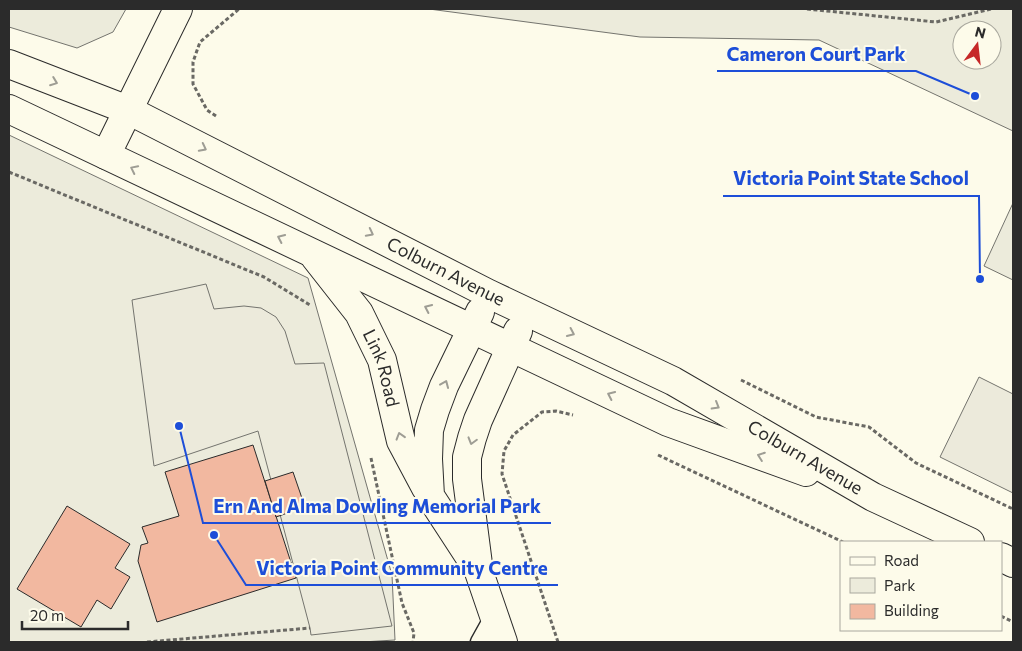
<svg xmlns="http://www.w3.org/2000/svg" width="1022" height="651" font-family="Commissioner,sans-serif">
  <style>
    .green { fill: #ecebdb; stroke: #74746e; fill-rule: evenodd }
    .parking { fill: #eceadb; stroke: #74746e }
    .building { fill: #f2b8a0; stroke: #2b2b2b }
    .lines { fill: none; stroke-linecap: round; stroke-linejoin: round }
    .lane-casing { stroke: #2b2b2b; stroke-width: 19 }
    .street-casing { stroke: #2b2b2b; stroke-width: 30 }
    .secondary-casing { stroke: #2b2b2b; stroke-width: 30 }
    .path { stroke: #6a6964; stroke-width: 3; stroke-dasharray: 4 2.5; stroke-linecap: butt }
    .lane { stroke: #fdfbea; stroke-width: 16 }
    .street { stroke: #fdfbea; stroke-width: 28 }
    .secondary { stroke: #fdfbea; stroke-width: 28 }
    .oneway { stroke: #9e9d94 }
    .labels { text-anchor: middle; stroke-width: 4; stroke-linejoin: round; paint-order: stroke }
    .street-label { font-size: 18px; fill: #2b2b2b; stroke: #fdfbea }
    .leader { fill: none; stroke: #1d4ed8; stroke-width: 2 }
    .callout-dot { fill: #1d4ed8; stroke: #fdfbea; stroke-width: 2 }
    .callout-label { font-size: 19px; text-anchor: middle; font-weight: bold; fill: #1d4ed8; stroke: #fdfbea; stroke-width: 4; stroke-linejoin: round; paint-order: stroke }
  </style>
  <rect width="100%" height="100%" fill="#fdfbea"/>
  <!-- green -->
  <g class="green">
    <polygon points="9,9 126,9 113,32 77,48 9,27"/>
    <path d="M429 9H1013V131L819 40 640 37ZM962 30H992V60H962Z"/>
    <polygon points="9,135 308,278 392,575 395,640 362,642 9,642"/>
    <polygon points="1013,203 1013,280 984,266"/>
  </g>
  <!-- parking -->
  <g class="parking">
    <polygon points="206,284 214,309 244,306 261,308 276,317 285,331 295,364 324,363 392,626 311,635 310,628 258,431 154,466 132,300"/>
    <polygon points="979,377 1013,394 1013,493 940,457"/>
  </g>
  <!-- building -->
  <g class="building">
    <polygon points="253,445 296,578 157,622 138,561 141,545 148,543 142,527 179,516 165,472"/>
    <polygon points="293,472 305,507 276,517 265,481"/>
    <polygon points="67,506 130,544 115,568 130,577 111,609 97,600 81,627 17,589"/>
  </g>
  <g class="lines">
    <defs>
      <polyline id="lane" points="479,642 494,615"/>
      <polyline id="street" points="106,155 178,9"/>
      <g id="secondary">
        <path id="s1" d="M9 64 128 110 489 294 673 381 873 497 970 542"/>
        <polyline points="9,109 668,422 806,472"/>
        <path id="s2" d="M315 257 359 313 382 360 401 441 426 488"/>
        <polyline points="1001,557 1013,563"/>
        <polyline points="475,565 430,496 428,459 429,430 435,410 444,386 480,312"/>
        <polyline points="503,642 479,572 467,479 467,457 472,438 478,420 518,331"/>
      </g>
    </defs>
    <!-- lane casing -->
    <use href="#lane" class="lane-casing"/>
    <!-- street casing -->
    <use href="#street" class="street-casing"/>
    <!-- secondary casing -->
    <use href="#secondary" class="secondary-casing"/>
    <!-- path -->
    <g class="path">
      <polyline points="807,9 936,22 991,9"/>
      <polyline points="216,116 207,110 193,84 193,62 200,42 239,9"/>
      <polyline points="9,172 264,277 310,305"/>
      <polyline points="741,380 816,417 869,427 916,463 1013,509"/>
      <polyline points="658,455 843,542"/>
      <polyline points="371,458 402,603 414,633 413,642"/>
      <polyline points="1001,616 1013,622"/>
      <polyline points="147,642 310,628"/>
      <polyline points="558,642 502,474 504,451 513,435 542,412 556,411 573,415"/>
    </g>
    <!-- lane -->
    <use href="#lane" class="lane"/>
    <!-- street -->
    <use href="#street" class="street"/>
    <!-- secondary -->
    <use href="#secondary" class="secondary"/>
  </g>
  <!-- one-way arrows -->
  <defs><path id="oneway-chevron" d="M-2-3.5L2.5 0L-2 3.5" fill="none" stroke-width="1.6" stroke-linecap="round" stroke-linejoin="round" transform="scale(1.25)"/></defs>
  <g class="oneway">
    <use href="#oneway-chevron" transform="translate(54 82) rotate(21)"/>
    <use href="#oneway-chevron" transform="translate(203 148) rotate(27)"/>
    <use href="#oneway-chevron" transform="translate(134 169) rotate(-154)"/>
    <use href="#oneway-chevron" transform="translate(370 233) rotate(27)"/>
    <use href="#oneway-chevron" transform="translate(281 238) rotate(-155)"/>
    <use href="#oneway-chevron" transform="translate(428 308) rotate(-155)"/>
    <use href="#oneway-chevron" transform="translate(571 333) rotate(25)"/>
    <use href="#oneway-chevron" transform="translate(445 384) rotate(-67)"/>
    <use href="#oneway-chevron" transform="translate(611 395) rotate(-155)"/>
    <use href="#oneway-chevron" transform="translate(716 406) rotate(30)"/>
    <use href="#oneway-chevron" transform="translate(400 436) rotate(-107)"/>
    <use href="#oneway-chevron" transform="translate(472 441) rotate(106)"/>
    <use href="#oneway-chevron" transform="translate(761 456) rotate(-160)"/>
  </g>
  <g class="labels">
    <!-- street labels -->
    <g class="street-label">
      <text dy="6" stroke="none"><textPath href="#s1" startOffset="484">Colburn Avenue</textPath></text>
      <text dy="6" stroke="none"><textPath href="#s2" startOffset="131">Link Road</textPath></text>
      <text dy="6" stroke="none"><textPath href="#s1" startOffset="889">Colburn Avenue</textPath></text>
    </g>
  </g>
  <!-- callouts -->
  <path class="leader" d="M975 96L916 71H717M980 279L979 196H723M179 426L203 523H551M214 535L246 585H558"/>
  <g class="callout-dot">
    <circle cx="975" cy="96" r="5"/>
    <circle cx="980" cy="279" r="5"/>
    <circle cx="179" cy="426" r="5"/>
    <circle cx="214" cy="535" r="5"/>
  </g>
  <g class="callout-label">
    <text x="816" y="61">Cameron Court Park</text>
    <text x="851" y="185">Victoria Point State School</text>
    <text x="377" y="513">Ern And Alma Dowling Memorial Park</text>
    <text x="402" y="575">Victoria Point Community Centre</text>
  </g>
  <!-- border -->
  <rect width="1022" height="651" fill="none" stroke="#2b2b2b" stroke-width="20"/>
  <!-- legend -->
  <rect x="840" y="541" width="162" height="90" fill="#fdfbea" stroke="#a9a89e"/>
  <rect x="850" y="557" width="25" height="8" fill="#fdfbea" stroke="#a9a89e"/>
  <text x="884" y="566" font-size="15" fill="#2b2b2b">Road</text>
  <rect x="850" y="578" width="25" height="15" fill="#ecebdb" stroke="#a9a89e"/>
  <text x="884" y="591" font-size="15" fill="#2b2b2b">Park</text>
  <rect x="850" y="604" width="25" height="15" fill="#f2b8a0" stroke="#a9a89e"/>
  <text x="884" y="616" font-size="15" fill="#2b2b2b">Building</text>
  <!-- north arrow -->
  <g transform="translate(977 45) rotate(15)"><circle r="24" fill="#fdfbea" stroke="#a9a89e"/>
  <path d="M0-4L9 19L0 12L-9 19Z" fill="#c62828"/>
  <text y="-8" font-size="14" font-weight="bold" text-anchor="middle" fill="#2b2b2b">N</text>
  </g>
  <!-- scale -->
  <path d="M22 621v8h106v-8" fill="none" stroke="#2b2b2b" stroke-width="2.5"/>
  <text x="30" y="621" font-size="15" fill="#2b2b2b" stroke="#fdfbea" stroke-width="4" paint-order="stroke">20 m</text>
</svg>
